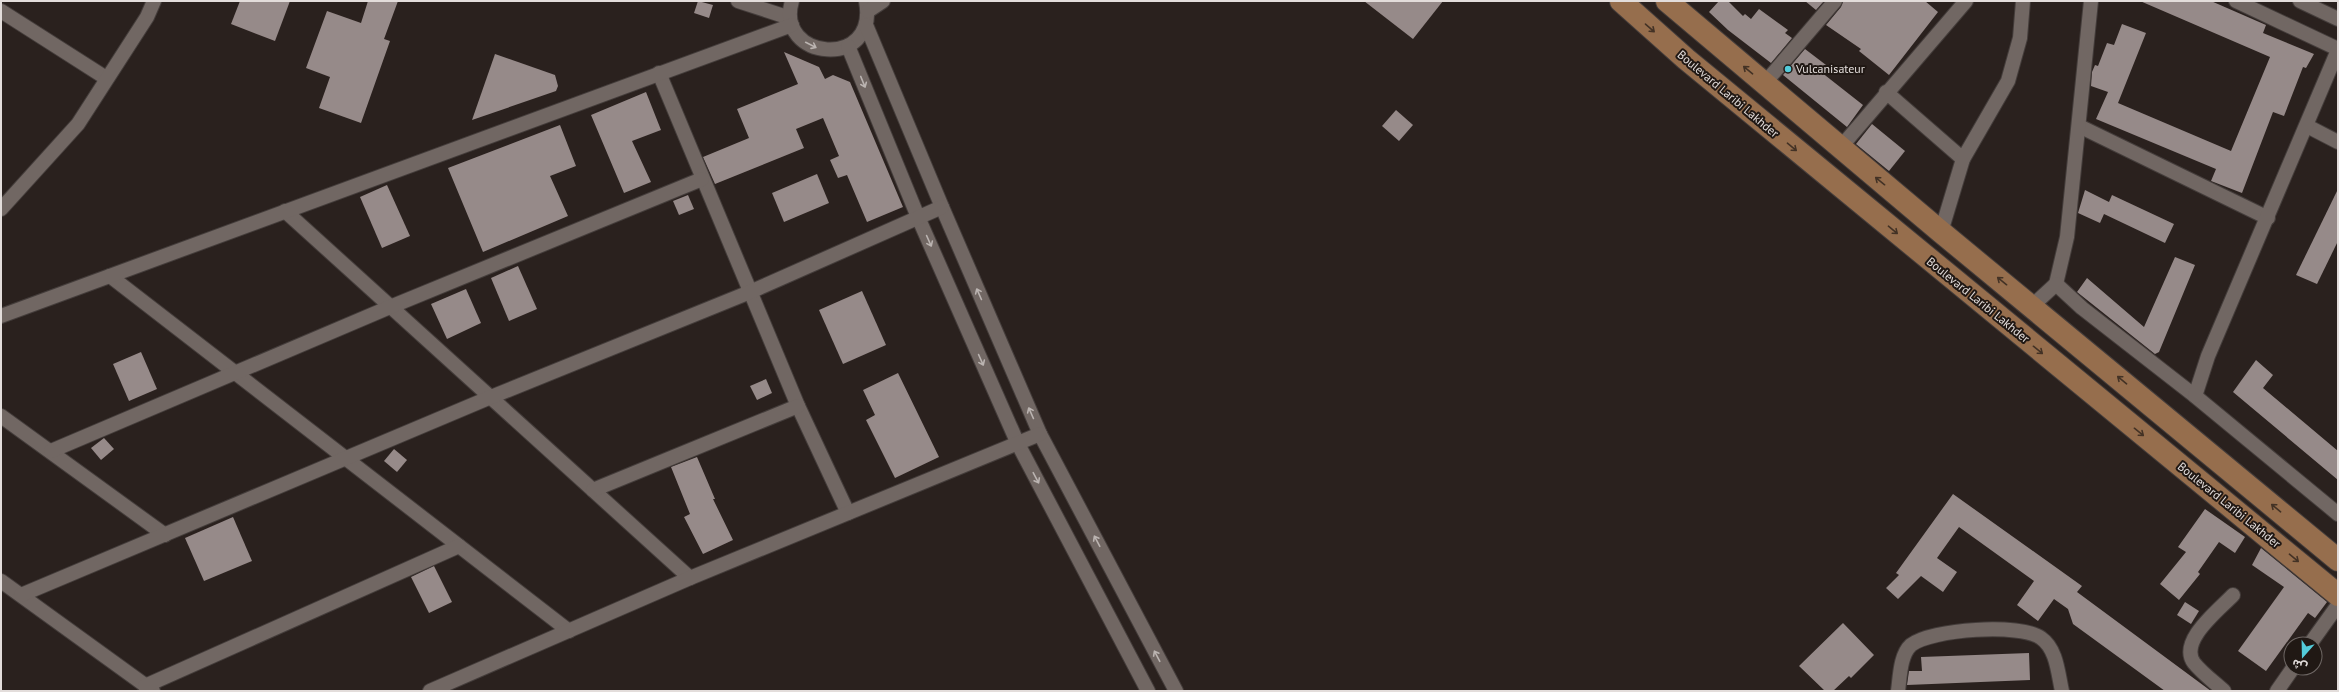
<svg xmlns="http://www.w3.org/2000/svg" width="2339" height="692" font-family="'PT Sans','Noto Sans Arabic',sans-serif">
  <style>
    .building { fill: #968a89 }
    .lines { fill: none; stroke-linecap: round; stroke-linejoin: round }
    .minor-casing { stroke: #443d3b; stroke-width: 16 }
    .primary-casing { stroke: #443d3b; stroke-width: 24 }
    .minor { stroke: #716763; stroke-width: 14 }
    .primary { stroke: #966e4d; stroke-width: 22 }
    .oneway { stroke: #433225 }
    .oneway2 { stroke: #bbb4b1 }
    .poi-dot { fill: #53cbda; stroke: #201814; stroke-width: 1.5 }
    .labels { text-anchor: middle; stroke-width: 4; stroke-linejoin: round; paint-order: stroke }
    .poi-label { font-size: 12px; fill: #e3dddb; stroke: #201814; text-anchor: start }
    .street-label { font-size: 12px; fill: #e3dddb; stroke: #201814 }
  </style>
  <rect width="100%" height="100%" fill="#2a211e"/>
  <!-- building -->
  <g class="building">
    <polygon points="240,1 290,1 275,41 231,24"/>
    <polygon points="368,1 398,1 384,39 390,41 361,123 319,108 330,77 306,68 327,11 361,23"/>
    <polygon points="698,1 713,5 709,18 694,13"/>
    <polygon points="1364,1 1443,1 1413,39"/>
    <polygon points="1719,1 1728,1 1743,16 1745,14 1751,19 1759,9 1788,30 1785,33 1792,38 1771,63 1728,30 1709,12"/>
    <polygon points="1805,1 1824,1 1816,10"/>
    <polygon points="1843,1 1925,1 1938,12 1889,75 1859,51 1861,49 1826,25 1841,7"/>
    <polygon points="2140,1 2211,1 2266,25 2263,33 2314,54 2306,68 2303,67 2284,116 2273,112 2242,193 2211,181 2216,169 2096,119 2108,92 2091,86 2092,72 2095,65 2098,66 2107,43 2114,45 2122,24 2146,33 2118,103 2231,151 2270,57"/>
    <polygon points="1805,49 1826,65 1821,72 1863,105 1847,127 1783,75"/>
    <polygon points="784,52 819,67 825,79 833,75 850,82 903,207 867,222 847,175 838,178 830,160 839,156 823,118 796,129 804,148 715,184 703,157 749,138 737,109 798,84"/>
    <polygon points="495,54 555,75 558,86 556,91 472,120"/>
    <polygon points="646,92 661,130 632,141 651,182 624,193 591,115"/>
    <polygon points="1396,110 1413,125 1399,141 1382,126"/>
    <polygon points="1872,124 1905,151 1889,171 1856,144"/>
    <polygon points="560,125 576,166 550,176 568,216 483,252 448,168"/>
    <polygon points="817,174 829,203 784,222 772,193"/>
    <polygon points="387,185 410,236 382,248 360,197"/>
    <polygon points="2338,189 2338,241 2317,284 2296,275"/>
    <polygon points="2085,190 2109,202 2112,195 2174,224 2165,243 2104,214 2100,223 2078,213"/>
    <polygon points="688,195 694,209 679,215 673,201"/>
    <polygon points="2175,257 2195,265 2159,352 2155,354 2077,292 2087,278 2144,327"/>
    <polygon points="518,266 537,309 509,321 491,278"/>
    <polygon points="466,289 481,323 447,339 431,304"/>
    <polygon points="862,291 886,345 843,364 819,310"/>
    <polygon points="141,352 157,389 129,401 113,364"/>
    <polygon points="2256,360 2273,375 2263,388 2338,451 2338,480 2233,392"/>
    <polygon points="898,373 939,457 895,478 866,420 875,415 863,390"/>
    <polygon points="766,379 772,393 757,400 750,386"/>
    <polygon points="104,438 114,449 101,460 91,448"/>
    <polygon points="394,449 407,460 397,472 384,461"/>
    <polygon points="697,457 715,499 713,499 733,540 703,554 684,517 690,514 671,467"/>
    <polygon points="1953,494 2082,586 2077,592 2211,691 2165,691 2073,624 2068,609 2054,599 2038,621 2017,605 2034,581 1959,527 1937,558 1957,572 1943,592 1921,576 1898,599 1886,588 1899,575 1896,573"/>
    <polygon points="2205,509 2245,537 2235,553 2219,542 2198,572 2200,574 2179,600 2160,584 2186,552 2178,547"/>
    <polygon points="233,517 252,561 204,581 185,538"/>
    <polygon points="2261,548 2327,602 2315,618 2308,613 2266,671 2238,651 2284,587 2252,565"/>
    <polygon points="434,566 452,602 429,613 411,577"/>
    <polygon points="2185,602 2199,611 2191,624 2177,615"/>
    <polygon points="1843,623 1874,655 1851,678 1849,676 1833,691 1825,691 1799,666"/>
    <polygon points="2029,653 2030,680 1907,685 1909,671 1922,671 1921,657"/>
  </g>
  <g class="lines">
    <defs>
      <g id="minor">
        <polyline points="738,1 790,18"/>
        <path d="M792 1C774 60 879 71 866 1"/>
        <polyline points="2236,1 2338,49"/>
        <polyline points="2300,1 2338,19"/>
        <polyline points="1,11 106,78"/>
        <polyline points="868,11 883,1"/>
        <polyline points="866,25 942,207 1040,434 1176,691"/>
        <polyline points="848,46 918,217 1018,444 1148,691"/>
        <polyline points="659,73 798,406 848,513"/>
        <polyline points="1764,84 1835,1"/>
        <polyline points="1886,92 1963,159"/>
        <polyline points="2079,126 2268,218"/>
        <polyline points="2307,126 2338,142"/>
        <polyline points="1840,148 1966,1"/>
        <polyline points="1,209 78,124 147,17 154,1"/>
        <polyline points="285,211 690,578"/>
        <polyline points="1941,232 1963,159 2008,81 2020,38 2023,1"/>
        <polyline points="110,276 569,631"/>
        <polyline points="2056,284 2067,237 2091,1"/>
        <polyline points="2032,306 2056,284 2082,308 2195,396 2338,514"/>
        <polyline points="1,316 792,25"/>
        <polyline points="2195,396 2208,356 2338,50"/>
        <polyline points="1,416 165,535"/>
        <polyline points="51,451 390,307 702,179"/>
        <polyline points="593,490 798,406"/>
        <polyline points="1,581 153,691"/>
        <polyline points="21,595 491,397 750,292 942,207"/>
        <polyline points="2310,644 2338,605"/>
        <polyline points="145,686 459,546"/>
        <polyline points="430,691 690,578 1040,434"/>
        <path d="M1898 691C1900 677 1900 655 1911 645 1931 629 2021 623 2041 638 2057 649 2058 674 2062 691"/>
        <path d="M2224 691C2214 682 2202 673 2194 663 2178 641 2219 610 2233 595"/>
        <polyline points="2277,691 2293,668"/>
      </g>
      <g id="primary">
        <polyline points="1621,1 1686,59 2338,595"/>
        <polyline points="1667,1 1941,232 2338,560"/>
      </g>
    </defs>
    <!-- minor casing -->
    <use href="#minor" class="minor-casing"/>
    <!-- primary casing -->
    <use href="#primary" class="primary-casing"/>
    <!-- minor -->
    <use href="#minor" class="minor"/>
    <!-- primary -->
    <use href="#primary" class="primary"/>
  </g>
  <!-- one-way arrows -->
  <defs><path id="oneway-shaft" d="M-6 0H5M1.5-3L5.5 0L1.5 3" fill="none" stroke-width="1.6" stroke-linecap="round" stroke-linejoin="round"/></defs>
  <g class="oneway">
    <use href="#oneway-shaft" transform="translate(1650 28) rotate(41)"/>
    <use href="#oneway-shaft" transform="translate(1748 70) rotate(-140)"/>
    <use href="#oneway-shaft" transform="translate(1792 147) rotate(40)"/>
    <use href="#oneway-shaft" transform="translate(1880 181) rotate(-141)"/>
    <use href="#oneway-shaft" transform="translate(1893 230) rotate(40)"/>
    <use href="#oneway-shaft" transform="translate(2002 281) rotate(-141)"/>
    <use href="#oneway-shaft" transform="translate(2038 350) rotate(39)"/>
    <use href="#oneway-shaft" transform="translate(2122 380) rotate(-140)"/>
    <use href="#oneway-shaft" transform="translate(2139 432) rotate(39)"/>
    <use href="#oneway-shaft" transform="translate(2276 508) rotate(-140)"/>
    <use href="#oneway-shaft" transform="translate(2294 558) rotate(40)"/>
  </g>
  <g class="oneway2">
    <use href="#oneway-shaft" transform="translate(811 45) rotate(27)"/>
    <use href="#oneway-shaft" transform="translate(863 82) rotate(68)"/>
    <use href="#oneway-shaft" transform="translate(929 241) rotate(66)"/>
    <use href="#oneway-shaft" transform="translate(979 294) rotate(-114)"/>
    <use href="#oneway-shaft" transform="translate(981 360) rotate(66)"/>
    <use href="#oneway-shaft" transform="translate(1031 413) rotate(-114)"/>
    <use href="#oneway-shaft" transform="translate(1036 478) rotate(62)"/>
    <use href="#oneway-shaft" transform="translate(1097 541) rotate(-118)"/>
    <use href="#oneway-shaft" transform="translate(1157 656) rotate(-118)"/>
  </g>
  <!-- markers -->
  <circle class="poi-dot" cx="1788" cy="69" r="4"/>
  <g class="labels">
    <!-- poi labels -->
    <g class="poi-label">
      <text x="1796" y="73">Vulcanisateur</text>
    </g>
    <!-- street labels -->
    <g class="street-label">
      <text transform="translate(1728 94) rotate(40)" y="4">Boulevard Laribi Lakhder</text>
      <text transform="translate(1978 300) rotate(39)" y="4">Boulevard Laribi Lakhder</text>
      <text transform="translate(2229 505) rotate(39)" y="4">Boulevard Laribi Lakhder</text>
    </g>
  </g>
  <!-- border -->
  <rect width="2339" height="692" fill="none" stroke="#e3dddb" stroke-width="4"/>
  <!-- north arrow -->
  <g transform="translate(2303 656) rotate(200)"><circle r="19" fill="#201814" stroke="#6e6764"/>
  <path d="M0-3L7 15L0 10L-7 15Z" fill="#53cbda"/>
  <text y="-6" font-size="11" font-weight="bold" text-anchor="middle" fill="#e3dddb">ش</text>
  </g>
</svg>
